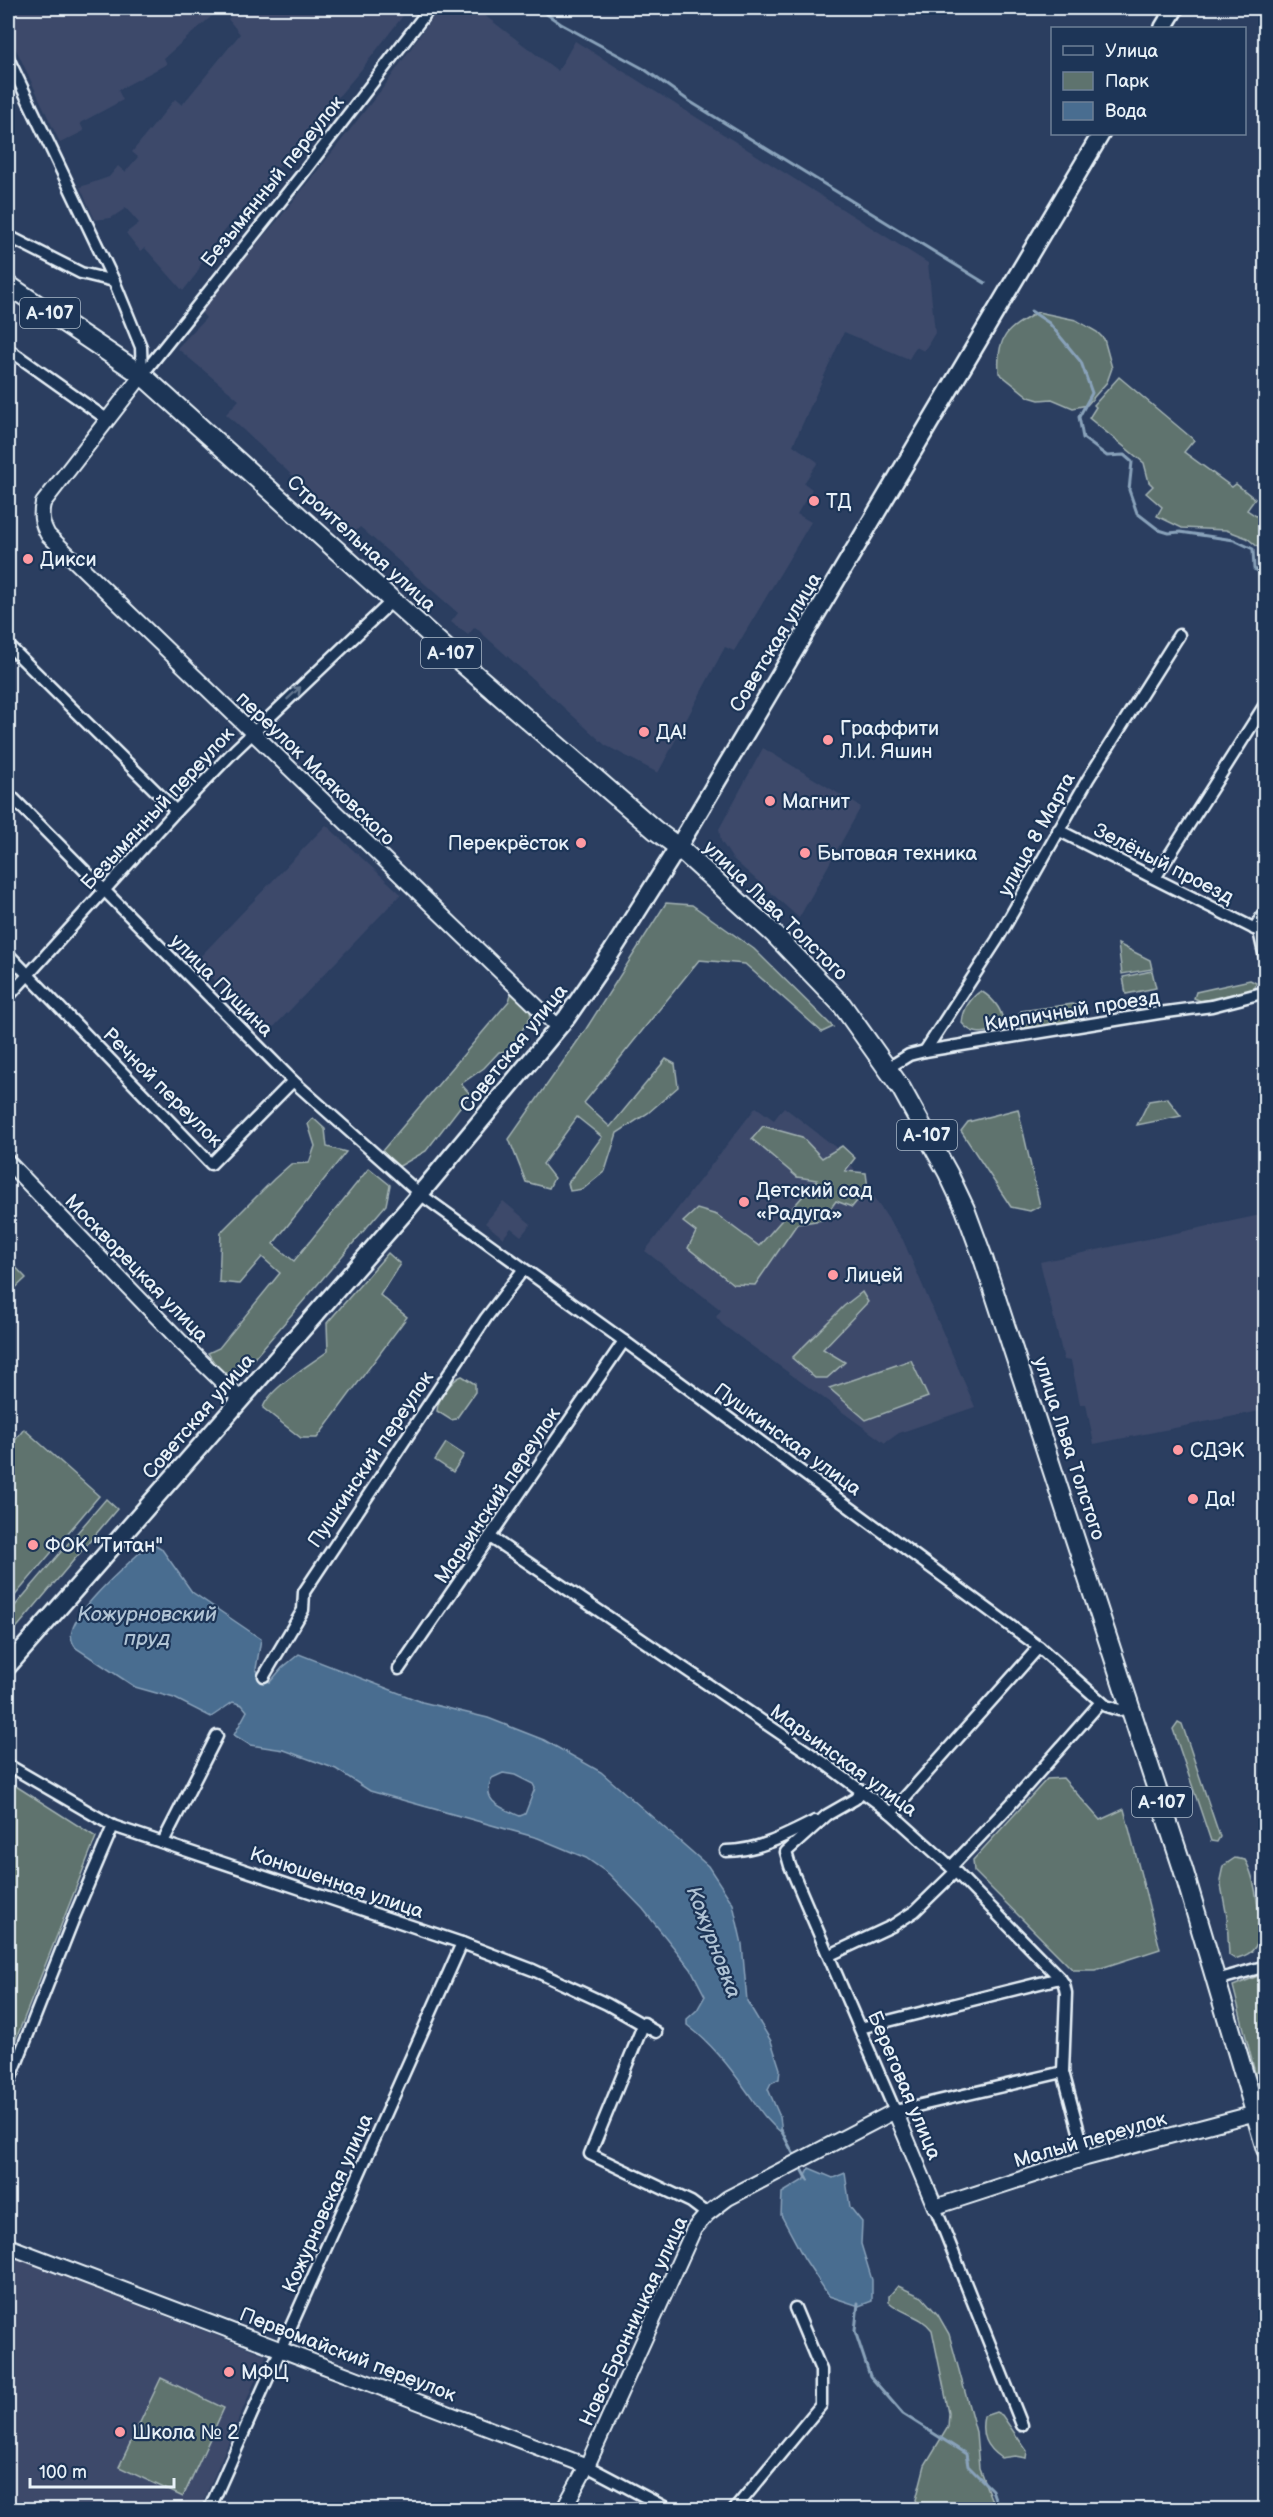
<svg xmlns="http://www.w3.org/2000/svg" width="1273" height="2517" font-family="'Balsamiq Sans',sans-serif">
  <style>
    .built { fill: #3c496a }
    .green { fill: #5e736e; stroke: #a3b2b3; stroke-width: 1.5 }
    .water { fill: #496d90; stroke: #89a2ba; stroke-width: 1.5; fill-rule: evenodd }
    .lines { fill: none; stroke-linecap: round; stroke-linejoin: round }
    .stream { stroke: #89a2ba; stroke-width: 3 }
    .minor-casing { stroke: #e8f1f8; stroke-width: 15 }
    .tertiary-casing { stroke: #e8f1f8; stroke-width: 18 }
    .secondary-casing { stroke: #e8f1f8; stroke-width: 21 }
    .trunk-casing { stroke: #e8f1f8; stroke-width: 22 }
    .minor { stroke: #1d3557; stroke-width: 10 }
    .tertiary { stroke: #1d3557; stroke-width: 14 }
    .secondary { stroke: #1d3557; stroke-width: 16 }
    .trunk { stroke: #1d3557; stroke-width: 18 }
    .oneway { stroke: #64778f }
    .poi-dot { fill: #ff9aa2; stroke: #1d3557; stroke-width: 2 }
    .labels { text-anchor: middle; stroke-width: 4.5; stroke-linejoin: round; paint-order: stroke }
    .shield { fill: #1d3557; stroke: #abb9c8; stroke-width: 1.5 }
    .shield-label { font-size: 18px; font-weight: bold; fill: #e8f1f8 }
    .street-label { font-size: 20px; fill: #e8f1f8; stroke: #1d3557 }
    .poi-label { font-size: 20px; fill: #e8f1f8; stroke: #1d3557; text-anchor: start }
    .water-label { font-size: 21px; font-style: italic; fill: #b0c3d4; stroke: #1d3557 }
  </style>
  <rect width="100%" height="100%" fill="#2b3e60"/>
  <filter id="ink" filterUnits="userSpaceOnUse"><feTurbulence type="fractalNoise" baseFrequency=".0167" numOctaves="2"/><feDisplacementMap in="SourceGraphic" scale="12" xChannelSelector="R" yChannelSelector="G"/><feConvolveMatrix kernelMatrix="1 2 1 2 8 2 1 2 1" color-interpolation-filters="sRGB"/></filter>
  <g filter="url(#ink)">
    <!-- built -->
    <g class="built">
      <polygon points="8,8 221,8 164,58 167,64 118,90 123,100 80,123 84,131 60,143 8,32"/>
      <polygon points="239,8 409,8 361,70 206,253 197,273 183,291 145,248 140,251 126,233 139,223 126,208 111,218 95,220 80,187 109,177 118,166 125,172 138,157 132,152 175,99 182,105 240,34 228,19"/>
      <polygon points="439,8 475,8 558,71 575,41 928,263 935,333 924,351 916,347 909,359 844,332 793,445 818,462 804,483 812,489 797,514 811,522 734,651 725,647 658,773 605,745 475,627 468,635 451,622 458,613 360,527 354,533 226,414 239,400 177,348 206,318 198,309 278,220 322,165 386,84"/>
      <polygon points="763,748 861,807 799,918 732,858 721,841 719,829"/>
      <polygon points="326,825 401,894 269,1032 195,962"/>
      <polygon points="756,1107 774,1120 784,1107 843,1153 903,1240 975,1407 899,1433 885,1443 723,1325 716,1317 721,1310 645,1251"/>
      <polygon points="503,1201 531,1224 521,1236 511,1228 503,1238 485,1223"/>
      <polygon points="1265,1214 1265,1410 1094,1444 1086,1404 1080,1404 1071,1361 1064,1360 1040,1262"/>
      <polygon points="8,2255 266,2355 200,2509 8,2509"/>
    </g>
    <!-- green -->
    <g class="green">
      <path d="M1038 312 1076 320 1097 332 1104 339 1112 368 1107 382 1087 405 1073 408 1052 399 1039 400 1029 397 999 373C996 335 1008 329 1038 312Z"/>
      <polygon points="1119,377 1194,440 1184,452 1232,487 1236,484 1255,499 1247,510 1265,522 1265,553 1247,538 1226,530 1182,528 1157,516 1162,507 1146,493 1153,486 1149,482 1144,463 1089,418 1096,407 1094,405"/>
      <polygon points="666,903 692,905 754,949 833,1027 822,1032 745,964 699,960 584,1103 610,1127 666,1059 675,1064 678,1087 648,1113 617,1133 605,1171 583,1189 570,1191 568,1183 602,1137 577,1117 543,1164 554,1178 549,1188 526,1182 509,1139 586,1029"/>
      <polygon points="1118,944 1150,960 1152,969 1122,974"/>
      <polygon points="1152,971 1156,988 1126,994 1123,977"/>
      <polygon points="1250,980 1256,983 1255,989 1201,1001 1194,998 1196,992"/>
      <polygon points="512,991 527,999 531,1016 509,1051 499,1052 484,1068 461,1084 470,1094 426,1151 398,1167 382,1151 509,1001"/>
      <path d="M981 991C994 999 1006 1013 1002 1029 985 1032 974 1038 962 1023 963 1010 970 998 981 991Z"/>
      <polygon points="1073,1004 1079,1006 1080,1012 1077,1020 1025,1030 1021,1027 1018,1016 1021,1011"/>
      <polygon points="1167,1098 1181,1116 1137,1125 1149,1101"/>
      <polygon points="1018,1109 1040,1206 1030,1211 1011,1207 961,1131 968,1122"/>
      <polygon points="313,1118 325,1129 327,1147 346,1152 273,1244 294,1261 369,1168 390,1185 386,1205 237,1378 220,1372 208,1353 219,1348 280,1273 262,1257 239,1284 219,1282 221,1232 274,1179 291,1164 309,1163 315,1146 308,1124"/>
      <polygon points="763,1126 802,1137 822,1158 842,1146 855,1158 845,1171 866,1173 868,1188 852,1207 836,1201 822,1220 797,1224 755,1285 733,1284 688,1248 696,1232 683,1222 697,1209 717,1215 759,1246 817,1180 797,1177 752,1139"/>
      <path d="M388 1253 400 1264 380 1295 407 1317 317 1438H301L263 1408C268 1389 311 1364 328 1351L327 1323Z"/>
      <polygon points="8,1259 26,1278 8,1295"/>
      <polygon points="862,1292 868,1302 823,1349 845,1362 827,1378 815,1378 792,1358 844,1306"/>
      <polygon points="911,1360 928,1397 866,1420 829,1388"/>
      <path d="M462 1376 475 1384V1392L456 1419 451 1420 437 1411C437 1400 452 1379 462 1376Z"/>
      <polygon points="24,1429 99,1496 13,1598 8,1593 8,1449"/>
      <polygon points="446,1443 464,1455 453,1472 435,1460"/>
      <polygon points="106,1499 117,1509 8,1638 8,1614"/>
      <polygon points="1178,1722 1182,1724 1220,1837 1217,1842 1211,1841 1173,1729"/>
      <polygon points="1063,1778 1100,1820 1124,1809 1160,1949 1095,1970 1073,1970 974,1871 973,1860 1047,1779"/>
      <polygon points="8,1781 96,1837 8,2059"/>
      <path d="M1235 1858 1245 1860C1255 1876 1265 1931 1255 1947 1250 1955 1243 1956 1235 1959L1229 1955 1227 1917 1220 1880 1223 1866Z"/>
      <polygon points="1263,1974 1266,1983 1265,2112 1233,1986"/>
      <path d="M898 2286 922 2297 938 2315 949 2334 976 2432 979 2468 995 2509H921L916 2500 925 2465 948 2427 949 2413 932 2330C921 2315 902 2314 889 2302V2296Z"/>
      <polygon points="161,2378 224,2408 183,2497 119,2467"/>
      <path d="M996 2412 1002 2415 1027 2451 1026 2458 1015 2456 1001 2458C985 2447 980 2435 984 2416Z"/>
    </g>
    <!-- water -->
    <g class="water">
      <path d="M154 1544 161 1548 192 1592 261 1639 256 1669 262 1678 270 1682 282 1668 299 1654 422 1702 488 1718 544 1740 601 1772 708 1866 733 1904 742 1944 747 2001 771 2041 780 2069 779 2079 771 2083 768 2089 780 2117 782 2133C764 2119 759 2108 746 2090 729 2066 711 2043 687 2025V2019L697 2010 705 1996 691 1969 643 1909 609 1874 586 1858 538 1838 370 1791 336 1769 284 1750 250 1745 234 1735 247 1711 242 1705 233 1702 211 1717 174 1698 135 1687 76 1648C72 1643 70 1638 72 1631 78 1606 128 1564 148 1545ZM503 1773 515 1775 533 1784 535 1788 525 1814 520 1816C502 1808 480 1802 492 1778Z"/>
      <polygon points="809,2168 833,2178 845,2173 850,2207 862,2222 861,2244 872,2280 872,2301 859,2306 829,2296 804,2258 781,2215 782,2193 805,2179"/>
    </g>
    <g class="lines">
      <!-- stream -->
      <g class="stream">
        <polyline points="538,8 561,24 644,69 689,101 985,283"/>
        <polyline points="1031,311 1049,323 1081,362 1092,393 1079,417 1083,438 1107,456 1124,455 1132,462 1129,490 1137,513 1159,530 1169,533 1180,532 1234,540 1253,549 1254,569 1266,574"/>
        <polyline points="781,2130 796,2159"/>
        <polyline points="800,2165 808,2180"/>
        <polyline points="858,2303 855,2331 870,2376 903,2414 966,2454 968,2466 992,2490 999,2510"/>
      </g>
      <defs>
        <g id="minor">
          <polyline points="8,58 114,281 141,347 142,375"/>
          <polyline points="8,236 81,273 114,281"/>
          <polyline points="8,349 108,420"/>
          <polyline points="142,375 300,177 430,8"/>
          <polyline points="8,645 176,811"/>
          <polyline points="8,793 293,1081 420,1194 624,1341 1039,1647 1106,1706 1119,1710 1131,1708"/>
          <polyline points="1058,830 1259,931 1266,962"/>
          <polyline points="1155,878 1266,703"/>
          <polyline points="1254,929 1266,910"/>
          <polyline points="8,954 211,1164 293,1081"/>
          <polyline points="8,997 176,811 235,750 392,601"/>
          <polyline points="925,1051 997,940 1088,779 1179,635"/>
          <polyline points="888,1068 909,1055 925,1051 1159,1013 1212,1006 1266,992"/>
          <polyline points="490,1537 824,1763 891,1813 951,1867 1060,1978 1064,1984 1066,1993 1063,2072 1086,2158"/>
          <polyline points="399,1669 624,1341"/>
          <polyline points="264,1676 303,1610 304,1592 486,1318 523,1270"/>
          <polyline points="8,1765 113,1826 462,1943 533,1970 607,2004 656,2032"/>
          <polyline points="862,1791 855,1799 827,1815 786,1852 790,1866 895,2111 1063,2072"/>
          <polyline points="891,1813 1039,1647"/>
          <polyline points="163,1842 217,1736"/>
          <path d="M726 1851C758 1851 787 1835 815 1821"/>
          <polyline points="951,1867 1010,1805 1101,1702"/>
          <polyline points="830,1955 892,1926 915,1911 955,1872"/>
          <polyline points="1217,1980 1266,1966"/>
          <polyline points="644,2023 590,2154 691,2202 707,2214"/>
          <polyline points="860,2028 1060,1978"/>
          <polyline points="8,2085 75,1915 113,1826"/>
          <polyline points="935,2207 1022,2425"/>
          <polyline points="587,2466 670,2510"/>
          <polyline points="209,2510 462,1943"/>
          <polyline points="734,2510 821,2405 821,2370 795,2308"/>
        </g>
        <g id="tertiary">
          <path d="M142 375 43 503C40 516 42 524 48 535L558 1027"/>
          <polyline points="8,1162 182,1343 240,1399"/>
          <polyline points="8,2246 587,2466"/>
          <polyline points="563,2510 587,2466 694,2229 707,2214 728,2198 895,2111 935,2207 1086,2158 1256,2113"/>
        </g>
        <g id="secondary">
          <polyline points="1163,28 1175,8"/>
          <polyline points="8,1666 405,1212 567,1017 611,953 678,847 1101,134"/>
        </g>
        <polyline id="trunk" points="8,285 142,375 462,663 655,830 678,847 773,933 842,1005 901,1088 948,1173 965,1209 983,1258 1183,1869 1266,2149"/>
      </defs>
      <!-- minor casing -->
      <use href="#minor" class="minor-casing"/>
      <!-- tertiary casing -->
      <use href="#tertiary" class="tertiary-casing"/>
      <!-- secondary casing -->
      <use href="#secondary" class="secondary-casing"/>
      <!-- trunk casing -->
      <use href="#trunk" class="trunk-casing"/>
      <!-- minor -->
      <use href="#minor" class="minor"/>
      <!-- tertiary -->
      <use href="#tertiary" class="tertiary"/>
      <!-- secondary -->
      <use href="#secondary" class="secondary"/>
      <!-- trunk -->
      <use href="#trunk" class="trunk"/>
    </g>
    <!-- one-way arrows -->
    <defs><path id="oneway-shaft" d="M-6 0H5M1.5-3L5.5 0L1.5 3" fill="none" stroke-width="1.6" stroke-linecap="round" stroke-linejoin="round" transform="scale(1.5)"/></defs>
    <use class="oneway" href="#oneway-shaft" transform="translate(294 693) rotate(-43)"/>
  </g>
  <!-- markers -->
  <g class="poi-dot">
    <circle cx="814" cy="501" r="6"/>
    <circle cx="28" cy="559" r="6"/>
    <circle cx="644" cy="732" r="6"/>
    <circle cx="828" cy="740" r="6"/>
    <circle cx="770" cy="801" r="6"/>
    <circle cx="581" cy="843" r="6"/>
    <circle cx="805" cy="853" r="6"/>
    <circle cx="744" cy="1202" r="6"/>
    <circle cx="833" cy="1275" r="6"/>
    <circle cx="1178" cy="1450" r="6"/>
    <circle cx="1193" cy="1499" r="6"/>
    <circle cx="33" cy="1545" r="6"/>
    <circle cx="229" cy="2372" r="6"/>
    <circle cx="120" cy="2432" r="6"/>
  </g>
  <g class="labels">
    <!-- shield labels -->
    <g class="shield">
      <rect x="20" y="298" width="60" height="30" rx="4.5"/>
      <rect x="421" y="638" width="60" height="30" rx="4.5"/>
      <rect x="897" y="1120" width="60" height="30" rx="4.5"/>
      <rect x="1132" y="1787" width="60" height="30" rx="4.5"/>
    </g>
    <g class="shield-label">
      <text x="50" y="319">А-107</text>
      <text x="451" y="659">А-107</text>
      <text x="927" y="1141">А-107</text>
      <text x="1162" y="1808">А-107</text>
    </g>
    <!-- street labels -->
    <g class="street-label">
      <text transform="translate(272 181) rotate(-51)" y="7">Безымянный переулок</text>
      <text transform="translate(362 543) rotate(42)" y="7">Строительная улица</text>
      <text transform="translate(775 642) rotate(-59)" y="7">Советская улица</text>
      <text transform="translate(316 768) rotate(44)" y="7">переулок Маяковского</text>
      <text transform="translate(157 808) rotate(-47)" y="7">Безымянный переулок</text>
      <text transform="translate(1036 834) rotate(-61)" y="7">улица 8 Марта</text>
      <text transform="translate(1164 863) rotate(27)" y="7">Зелёный проезд</text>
      <text transform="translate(776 910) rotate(44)" y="7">улица Льва Толстого</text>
      <text transform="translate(222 985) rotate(45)" y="7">улица Пущина</text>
      <text transform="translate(1072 1010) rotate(-9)" y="7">Кирпичный проезд</text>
      <text transform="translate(513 1048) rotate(-51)" y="7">Советская улица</text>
      <text transform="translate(163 1087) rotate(45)" y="7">Речной переулок</text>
      <text transform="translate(137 1268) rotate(46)" y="7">Москворецкая улица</text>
      <text transform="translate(198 1416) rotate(-49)" y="7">Советская улица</text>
      <text transform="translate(788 1439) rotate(36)" y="7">Пушкинская улица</text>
      <text transform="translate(1070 1448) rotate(72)" y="7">улица Льва Толстого</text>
      <text transform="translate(370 1459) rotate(-56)" y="7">Пушкинский переулок</text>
      <text transform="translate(497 1495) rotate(-56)" y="7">Марьинский переулок</text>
      <text transform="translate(844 1760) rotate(36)" y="7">Марьинская улица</text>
      <text transform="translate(337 1882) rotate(19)" y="7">Конюшенная улица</text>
      <text transform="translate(905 2085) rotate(67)" y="7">Береговая улица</text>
      <text transform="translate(1090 2139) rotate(-16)" y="7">Малый переулок</text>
      <text transform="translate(327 2203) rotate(-66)" y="7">Кожурновская улица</text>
      <text transform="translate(633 2321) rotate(-65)" y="7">Ново-Бронницкая улица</text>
      <text transform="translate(348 2354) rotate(21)" y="7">Первомайский переулок</text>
    </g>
    <!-- poi labels -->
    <g class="poi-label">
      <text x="826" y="508">ТД</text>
      <text x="40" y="566">Дикси</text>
      <text x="840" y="735">Граффити<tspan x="840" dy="23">Л.И. Яшин</tspan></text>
      <text x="656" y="739">ДА!</text>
      <text x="782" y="808">Магнит</text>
      <text x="569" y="850" text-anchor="end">Перекрёсток</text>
      <text x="817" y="860">Бытовая техника</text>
      <text x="756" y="1197">Детский сад<tspan x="756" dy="23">«Радуга»</tspan></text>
      <text x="845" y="1282">Лицей</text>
      <text x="1190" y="1457">СДЭК</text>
      <text x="1205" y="1506">Да!</text>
      <text x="45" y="1552">ФОК "Титан"</text>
      <text x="241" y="2379">МФЦ</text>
      <text x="132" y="2439">Школа № 2</text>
    </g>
    <!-- water labels -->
    <g class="water-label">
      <text x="147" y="1621">Кожурновский<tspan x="147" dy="24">пруд</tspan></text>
      <text transform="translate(714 1942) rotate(69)" y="7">Кожурновка</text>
    </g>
  </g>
  <!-- margin -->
  <rect width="1273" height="2517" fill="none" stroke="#1d3557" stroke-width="30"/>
  <rect x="15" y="15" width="1243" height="2487" fill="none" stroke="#e8f1f8" stroke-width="2" filter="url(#ink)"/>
  <!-- legend -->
  <rect x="1051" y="27" width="195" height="108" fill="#1d3557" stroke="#6e8097" stroke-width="1.5"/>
  <rect x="1063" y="46" width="30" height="9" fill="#1d3557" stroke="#6e8097" stroke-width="1.5"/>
  <text x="1105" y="57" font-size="18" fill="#e8f1f8">Улица</text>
  <rect x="1063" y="72" width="30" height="18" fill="#5e736e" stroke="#6e8097" stroke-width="1.5"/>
  <text x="1105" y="87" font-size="18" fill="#e8f1f8">Парк</text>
  <rect x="1063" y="102" width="30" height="18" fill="#496d90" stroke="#6e8097" stroke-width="1.5"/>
  <text x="1105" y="117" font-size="18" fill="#e8f1f8">Вода</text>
  <!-- scale -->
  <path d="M30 2478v9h144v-9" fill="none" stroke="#e8f1f8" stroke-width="3"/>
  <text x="39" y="2478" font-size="18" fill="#e8f1f8" stroke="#1d3557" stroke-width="4.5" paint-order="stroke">100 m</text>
</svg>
